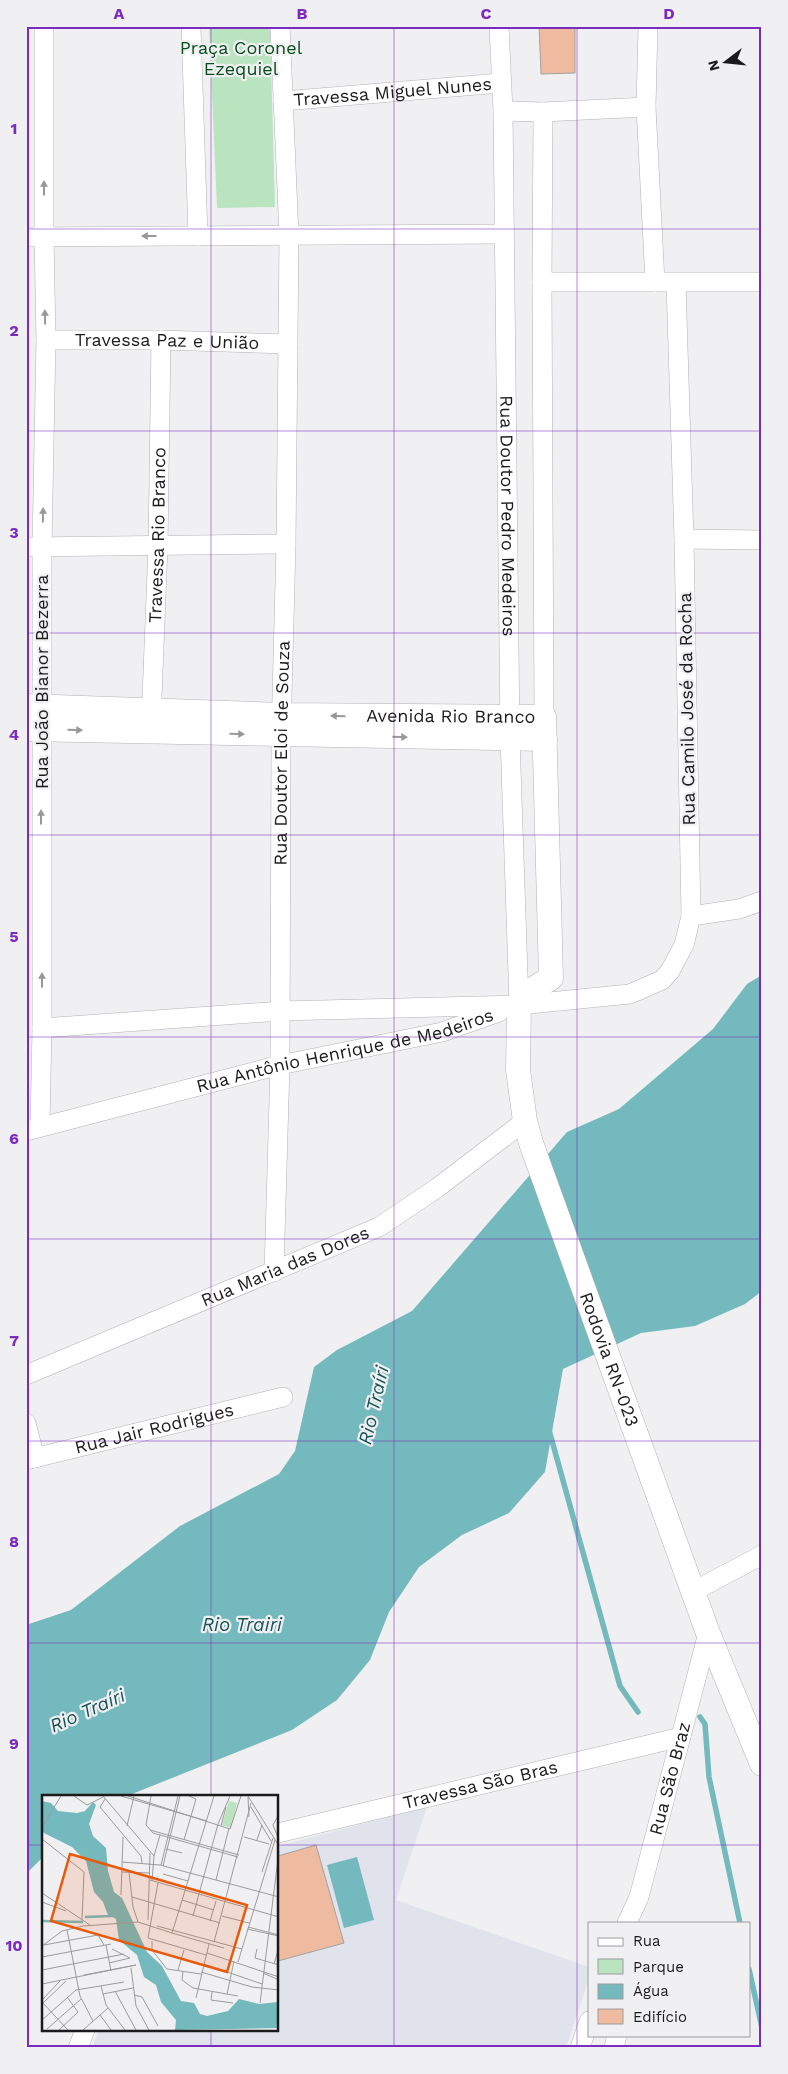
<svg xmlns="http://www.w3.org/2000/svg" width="788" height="2074" font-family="'Work Sans',sans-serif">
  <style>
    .built { fill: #e0e3ec }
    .green { fill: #bae3bf }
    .water { fill: #73b9bd }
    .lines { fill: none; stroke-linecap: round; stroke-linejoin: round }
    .stream { stroke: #73b9bd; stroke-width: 5.5 }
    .building { fill: #eebaa0; stroke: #a4a2a1 }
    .minor-casing { stroke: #b1b2b4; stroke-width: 20 }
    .major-casing { stroke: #b1b2b4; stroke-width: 25 }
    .minor { stroke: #fff; stroke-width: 19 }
    .major { stroke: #fff; stroke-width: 24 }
    .oneway { fill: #989899 }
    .grid { fill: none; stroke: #7b2cbf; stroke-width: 1; stroke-opacity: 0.55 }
    .labels { text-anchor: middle; stroke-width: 4.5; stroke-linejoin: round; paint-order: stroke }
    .park-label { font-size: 18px; fill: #084d1e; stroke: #f0f0f2 }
    .street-label { font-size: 18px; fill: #1b1b1c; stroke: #f0f0f2 }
    .water-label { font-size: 19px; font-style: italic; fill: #175457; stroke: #f0f0f2 }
    .inset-river { fill: none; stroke: #73b9bd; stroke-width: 2.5 }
    .inset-road { fill: none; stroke: #9b9b9c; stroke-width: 1 }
    .view { fill: #e8590c; fill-opacity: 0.15; stroke: #e8590c; stroke-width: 2.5 }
    .inset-edge { fill: none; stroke: #1b1b1c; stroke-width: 2.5 }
    .neatline { fill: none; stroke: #7b2cbf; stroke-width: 2 }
    .grid-label { font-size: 16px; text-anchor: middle; font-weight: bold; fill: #7b2cbf }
  </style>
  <rect width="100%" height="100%" fill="#f0f0f2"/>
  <!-- built -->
  <polygon class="built" points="427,1807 396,1900 589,1967 589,1978 566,2048 92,2048 99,2030 278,2030 278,1846"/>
  <!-- green -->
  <polygon class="green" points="209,26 270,26 275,207 217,208"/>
  <!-- water -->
  <g class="water">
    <polygon points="762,975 762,1291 745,1304 695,1326 641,1333 563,1369 545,1472 509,1513 462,1535 419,1567 389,1612 370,1660 337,1700 292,1730 127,1796 44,1796 44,1856 26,1874 26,1625 71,1610 180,1526 279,1474 295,1451 314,1367 337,1350 412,1311 567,1132 619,1109 713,1029 747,984"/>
    <polygon points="357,1857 374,1920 344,1928 327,1865"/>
  </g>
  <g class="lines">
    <!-- stream -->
    <g class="stream">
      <polyline points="549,1430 620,1686 638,1712"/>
      <polyline points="700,1717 705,1724 709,1777 740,1923"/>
      <polyline points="749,1969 762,2028"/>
    </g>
  </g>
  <!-- building -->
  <g class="building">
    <polygon points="539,26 575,26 575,73 541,74"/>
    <polygon points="316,1845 344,1943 278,1961 278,1856"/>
  </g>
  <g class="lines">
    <defs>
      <g id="minor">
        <polyline points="191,26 198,236"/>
        <path id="s1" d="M499 26 503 111 510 737 519 1005"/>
        <polyline points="648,26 646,107 655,282"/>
        <path id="s2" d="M283 101 501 83"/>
        <polyline points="503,111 543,112 646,107"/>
        <polyline points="543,112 542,282 544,717"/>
        <polyline points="26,237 504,234"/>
        <polyline points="542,282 762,282"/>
        <path id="s3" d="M46 340H161L288 344"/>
        <polyline points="684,539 762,540"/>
        <polyline points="26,547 286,544"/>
        <path id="s4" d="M151 723 158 546 161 340"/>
        <polyline points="691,916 739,909 762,901"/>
        <polyline points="42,1028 281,1011 519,1005 630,994 662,980 670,971 684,945 691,916 684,539 676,283"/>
        <polyline points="40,1127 42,1028 42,547 46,340 44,237 44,26"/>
        <path id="s5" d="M26 1131 280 1065 442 1032 499 1012"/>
        <path id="s6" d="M274 1272 280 1065 281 735 286 544 289 236 280 26"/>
        <path id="s7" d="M26 1375 379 1227 437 1188 525 1121"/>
        <polyline points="26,1423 35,1458"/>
        <path id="s8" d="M26 1460 283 1397"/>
        <polyline points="694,1591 762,1555"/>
        <path id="s9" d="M278 1833 681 1737"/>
        <path id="s10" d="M627 1923 639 1897 708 1633"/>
        <polyline points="78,2048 85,2030"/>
        <polyline points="580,2048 589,2021"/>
        <polyline points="614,2048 617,2035"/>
      </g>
      <g id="major">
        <path id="s11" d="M26 706 282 715 544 717 551 978 533 989 519 1005 518 1070 525 1121 531 1143 708 1633 762 1764"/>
        <polyline points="26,729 545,739"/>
      </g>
    </defs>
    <!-- minor casing -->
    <use href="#minor" class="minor-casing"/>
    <!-- major casing -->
    <use href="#major" class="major-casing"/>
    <!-- minor -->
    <use href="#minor" class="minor"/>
    <!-- major -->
    <use href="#major" class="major"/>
  </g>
  <!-- one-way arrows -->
  <defs><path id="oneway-solid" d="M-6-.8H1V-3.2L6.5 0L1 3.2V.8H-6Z" transform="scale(1.25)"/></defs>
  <g class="oneway">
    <use href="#oneway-solid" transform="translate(44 188) rotate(-90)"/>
    <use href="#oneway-solid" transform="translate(149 236) rotate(180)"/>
    <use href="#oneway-solid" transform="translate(45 317) rotate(-91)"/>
    <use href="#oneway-solid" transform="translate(43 515) rotate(-89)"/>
    <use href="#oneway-solid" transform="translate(338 716) rotate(-179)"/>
    <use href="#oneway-solid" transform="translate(75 730) rotate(2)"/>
    <use href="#oneway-solid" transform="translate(237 734) rotate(1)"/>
    <use href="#oneway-solid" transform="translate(400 737) rotate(1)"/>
    <use href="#oneway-solid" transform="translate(41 817) rotate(-90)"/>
    <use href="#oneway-solid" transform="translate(42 980) rotate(-90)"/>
  </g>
  <!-- grid -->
  <path class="grid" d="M211 26V1796M394 26V2048M577 26V2048M26 229H762M26 431H762M26 633H762M26 835H762M26 1037H762M26 1239H762M26 1441H762M26 1643H762M26 1845H44M278 1845H762M211 2030V2048"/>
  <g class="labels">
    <!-- park labels -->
    <g class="park-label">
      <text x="241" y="54">Praça Coronel<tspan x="241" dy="21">Ezequiel</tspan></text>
    </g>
    <!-- street labels -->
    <g class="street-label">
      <text dy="6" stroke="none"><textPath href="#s2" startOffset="110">Travessa Miguel Nunes</textPath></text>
      <text dy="6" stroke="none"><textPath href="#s3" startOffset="121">Travessa Paz e União</textPath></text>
      <text dy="6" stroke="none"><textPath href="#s1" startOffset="490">Rua Doutor Pedro Medeiros</textPath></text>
      <text dy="6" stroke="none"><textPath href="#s4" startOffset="188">Travessa Rio Branco</textPath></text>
      <text transform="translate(42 682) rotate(-90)" y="6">Rua João Bianor Bezerra</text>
      <text transform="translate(687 709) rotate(-91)" y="6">Rua Camilo José da Rocha</text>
      <text dy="6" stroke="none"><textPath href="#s11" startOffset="425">Avenida Rio Branco</textPath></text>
      <text dy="6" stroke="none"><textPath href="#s6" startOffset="519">Rua Doutor Eloi de Souza</textPath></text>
      <text dy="6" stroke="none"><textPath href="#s5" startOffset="329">Rua Antônio Henrique de Medeiros</textPath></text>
      <text dy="6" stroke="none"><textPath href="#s7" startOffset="281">Rua Maria das Dores</textPath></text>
      <text dy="6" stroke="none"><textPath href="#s11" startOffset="1191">Rodovia RN-023</textPath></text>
      <text dy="6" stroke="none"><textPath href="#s8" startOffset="132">Rua Jair Rodrigues</textPath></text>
      <text dy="6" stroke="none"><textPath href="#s10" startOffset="151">Rua São Braz</textPath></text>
      <text dy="6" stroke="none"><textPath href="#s9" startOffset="208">Travessa São Bras</textPath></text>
    </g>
    <!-- water labels -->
    <g class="water-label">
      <text transform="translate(373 1405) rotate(-77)" y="7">Rio Traíri</text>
      <text x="242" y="1631">Rio Trairi</text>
      <text transform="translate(87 1710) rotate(-24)" y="7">Rio Traíri</text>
    </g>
  </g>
  <!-- overview -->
  <g transform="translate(42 1795)">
    <rect width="236" height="236" fill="#f0f0f2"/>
    <path d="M187 6 195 8 189 33 180 30Z" fill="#bae3bf"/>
    <path d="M0 6 9 8 16 16 35 18 43 16 51 7 54 10 47 29 51 41 64 53 66 76 72 97 80 103 105 157 120 171 139 206 152 208 158 219 165 221 186 216 197 204 217 209 236 207V233L133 235 134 225 119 207 114 190 102 182 95 160 77 145 74 124 66 120 61 107 52 97 44 66 30 52 0 37Z" fill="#73b9bd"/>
    <path class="inset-river" d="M43 122 70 121M0 126 41 127"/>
    <path class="inset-road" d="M32 1 45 10 61 2M61 1 112 61M79 1 165 26M86 1 188 34 199 1M109 1 104 30 111 38 196 62M206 1 237 51M206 2 207 22M63 4 58 12 99 61 100 68M209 12 229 46M237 19 231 30 237 45M85 31 92 1M179 31 184 12M0 32 19 1M108 35 197 60M202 42 227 49M0 44 42 77 40 125M142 45 154 4 147 1M215 45 220 30M124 54 140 58M80 67 118 70 237 102M119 70 136 1M121 71 138 1M80 77 108 78M87 77 91 112 96 127M220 77 231 43M121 79 146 86M108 85 237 122M174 85 187 33M110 86 112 61 118 40M116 88 106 143 164 160M0 98 48 130M79 100 81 42M90 102 178 128M140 105 172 115M0 107 24 116M151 121 176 29 188 1M180 121 207 128M106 125 108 58M168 126 174 106M115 131 200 154M206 132 237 140M205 134 237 141M25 135 38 201 51 226M130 138 182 153M110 146V155L125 174 159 179M172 147 209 8M2 150 56 140 62 150M64 150 69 176M0 151 20 136 41 131 96 127 130 138 172 1M70 154 88 163M215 154 213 163 237 170M165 158 237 182M0 162 69 149M196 167 233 45M67 168 88 163M162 169 220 189M232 169 237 152M89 173 94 211 107 235M0 175 82 159M136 175 142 155M141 176 140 185 151 193 196 201M159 177 210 192 237 195M221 178 237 185M42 180 94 170M0 189 94 170M59 191 64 210 83 235M73 196 94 235M170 197 169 205 191 208M61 199 91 193M185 199 192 166M92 200 100 202 116 231M154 203 167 149M0 205 18 186M0 207 26 235M1 208 24 186M218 208 237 56M58 220 69 235M0 225 34 195 82 187M5 234 39 204M17 235 36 217 25 202M41 235 66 213"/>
    <path class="view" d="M28 59 205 110 185 177 9 126Z"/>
    <rect width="236" height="236" class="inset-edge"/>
  </g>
  <!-- border -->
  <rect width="788" height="2074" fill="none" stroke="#f0f0f2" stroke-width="55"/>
  <!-- legend -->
  <rect x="588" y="1922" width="162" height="115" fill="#f0f0f2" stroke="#9b9b9c"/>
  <rect x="598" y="1938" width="25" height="8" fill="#ffffff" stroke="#9b9b9c"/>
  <text x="633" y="1946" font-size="15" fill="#1b1b1c">Rua</text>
  <rect x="598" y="1959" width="25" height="15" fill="#bae3bf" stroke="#9b9b9c"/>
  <text x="633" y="1972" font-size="15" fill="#1b1b1c">Parque</text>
  <rect x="598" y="1984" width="25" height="15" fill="#73b9bd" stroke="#9b9b9c"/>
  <text x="633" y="1996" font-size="15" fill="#1b1b1c">Água</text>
  <rect x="598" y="2009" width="25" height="15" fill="#eebaa0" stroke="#9b9b9c"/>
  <text x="633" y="2022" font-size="15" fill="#1b1b1c">Edifício</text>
  <!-- north arrow -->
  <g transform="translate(726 62) rotate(254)" stroke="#f0f0f2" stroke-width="4" paint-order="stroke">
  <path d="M0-4L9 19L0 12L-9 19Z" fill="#1b1b1c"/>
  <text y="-8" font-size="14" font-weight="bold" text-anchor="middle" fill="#1b1b1c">N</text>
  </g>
  <rect x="28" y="28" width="732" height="2018" class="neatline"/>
  <g class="grid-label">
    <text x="119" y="19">A</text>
    <text x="302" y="19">B</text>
    <text x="486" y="19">C</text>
    <text x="669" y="19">D</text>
    <text x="14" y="134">1</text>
    <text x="14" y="336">2</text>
    <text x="14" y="538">3</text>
    <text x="14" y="740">4</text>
    <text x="14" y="942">5</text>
    <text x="14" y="1144">6</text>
    <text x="14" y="1346">7</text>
    <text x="14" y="1547">8</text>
    <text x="14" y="1749">9</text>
    <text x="14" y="1951">10</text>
  </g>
</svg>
